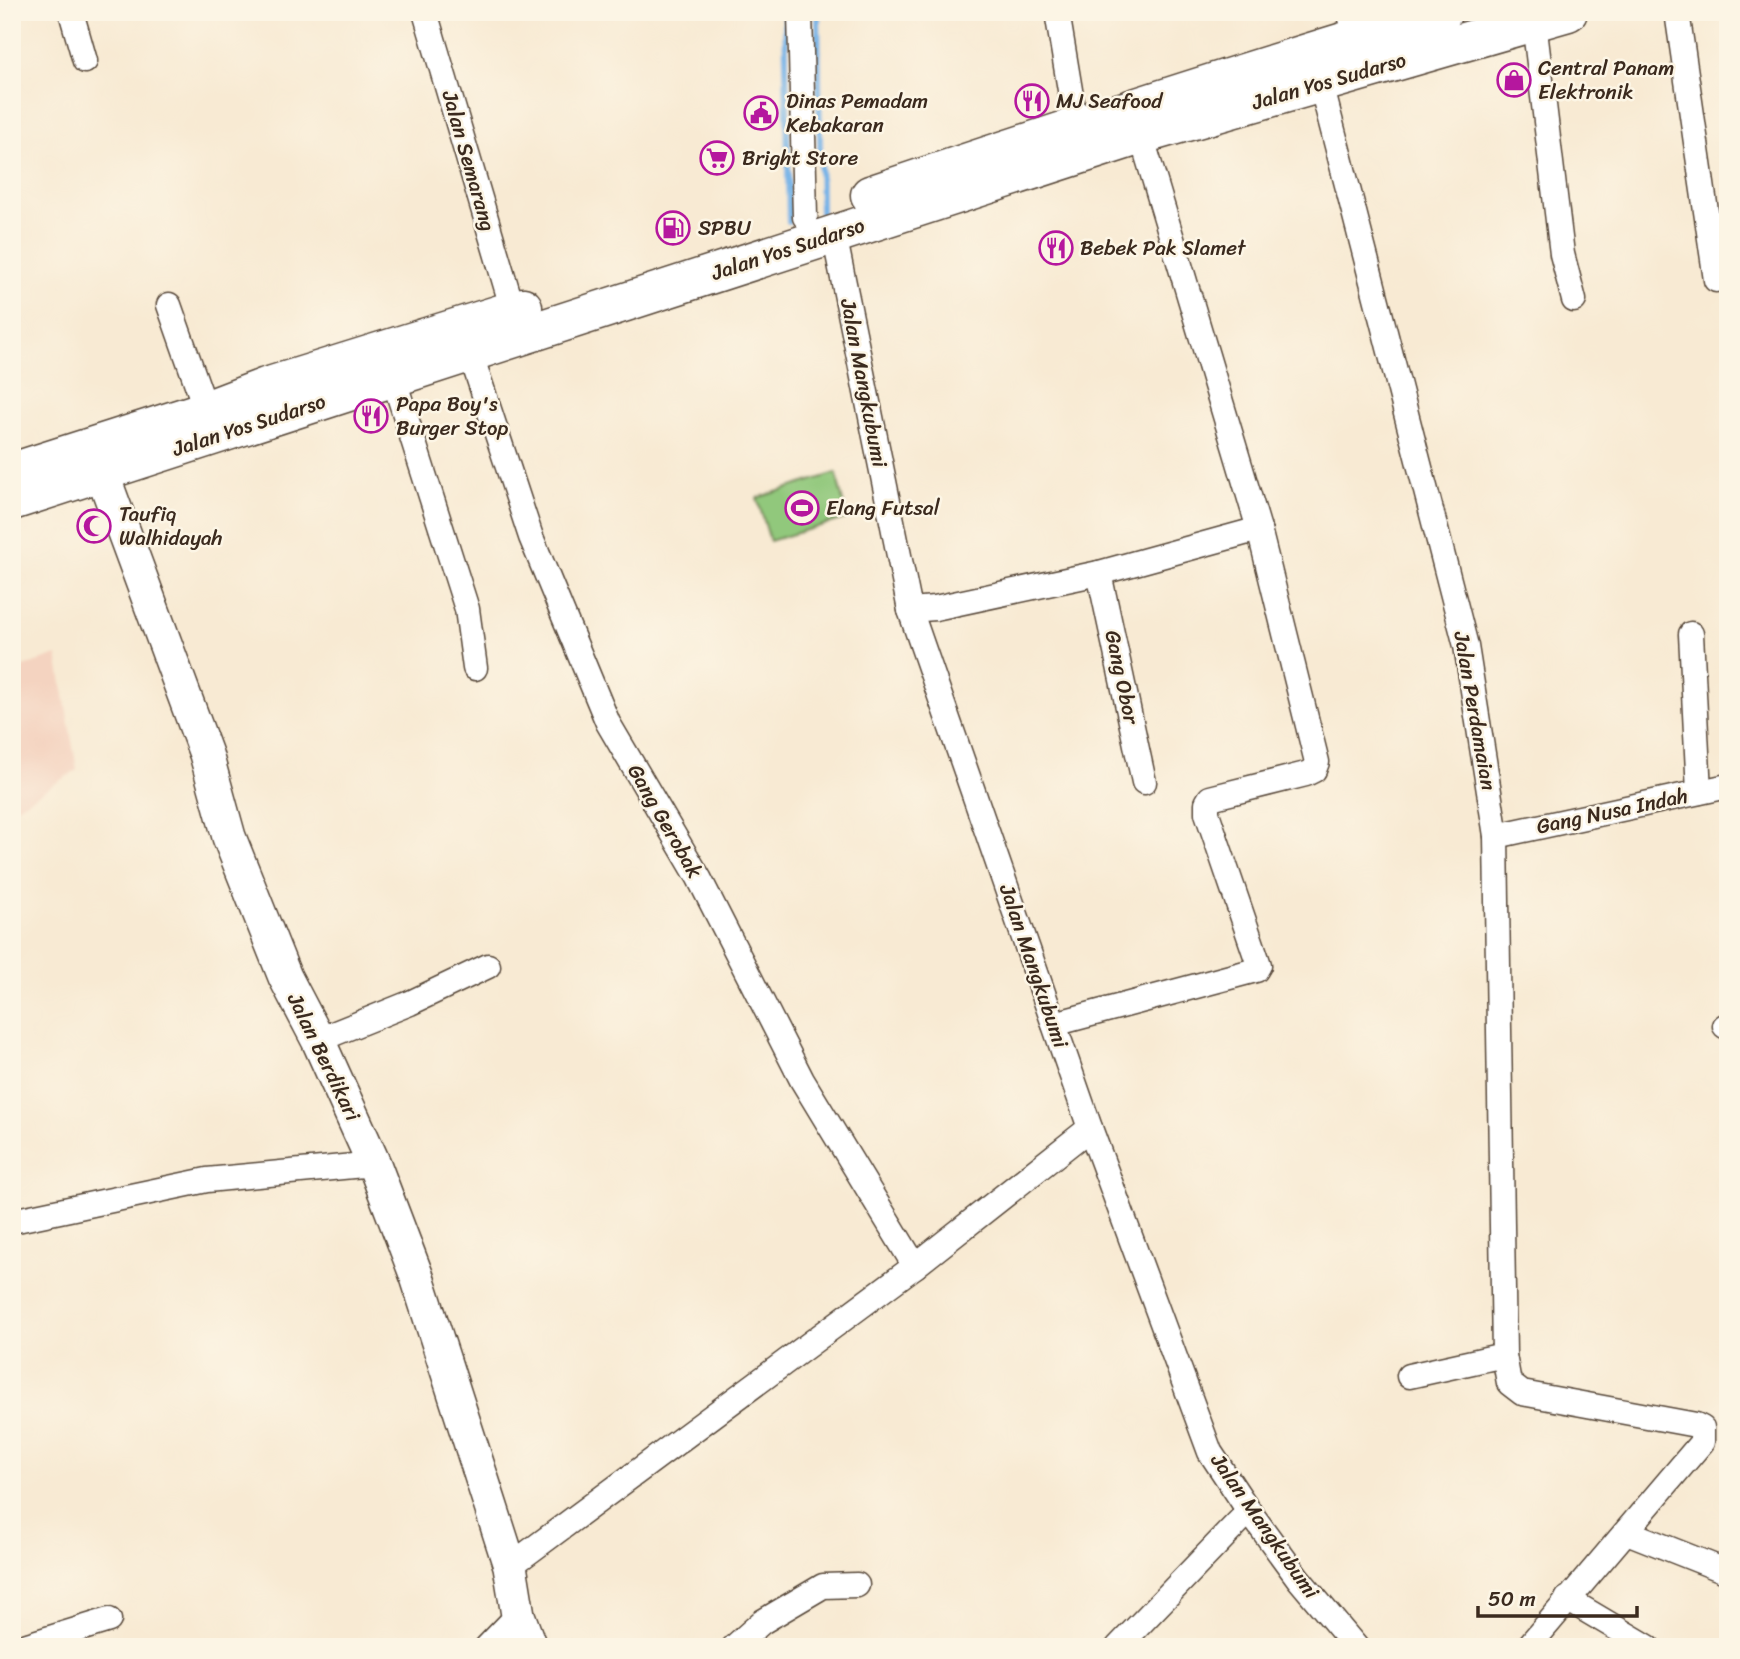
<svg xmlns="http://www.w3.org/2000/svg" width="1740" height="1659" font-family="Sriracha,sans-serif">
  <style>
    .built { fill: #f4d3c0 }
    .green { fill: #91c87b; stroke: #66794c; stroke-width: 2 }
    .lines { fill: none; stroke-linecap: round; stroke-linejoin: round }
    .stream { stroke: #75b2e7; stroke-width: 6 }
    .street-casing { stroke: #574739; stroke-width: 27 }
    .secondary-casing { stroke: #574739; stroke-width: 36 }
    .primary-casing { stroke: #574739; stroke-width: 41 }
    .street { stroke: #fff; stroke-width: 24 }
    .secondary { stroke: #fff; stroke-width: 33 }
    .primary { stroke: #fff; stroke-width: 38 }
    .labels { text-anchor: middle; stroke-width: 5; stroke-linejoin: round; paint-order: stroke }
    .poi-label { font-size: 21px; fill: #3b2a1e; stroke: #fcf5e5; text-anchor: start }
    .street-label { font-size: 21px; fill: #3b2a1e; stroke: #fcf5e5 }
  </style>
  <rect width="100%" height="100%" fill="#fcf5e5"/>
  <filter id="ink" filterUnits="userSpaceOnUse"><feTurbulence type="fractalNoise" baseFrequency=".0143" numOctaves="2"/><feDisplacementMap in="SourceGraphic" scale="14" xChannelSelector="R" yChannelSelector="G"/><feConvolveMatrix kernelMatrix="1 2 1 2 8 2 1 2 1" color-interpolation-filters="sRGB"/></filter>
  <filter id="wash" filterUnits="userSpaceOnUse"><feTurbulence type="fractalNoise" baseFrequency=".00686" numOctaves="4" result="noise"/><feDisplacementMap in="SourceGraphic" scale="28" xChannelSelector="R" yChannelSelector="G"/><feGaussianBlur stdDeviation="1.57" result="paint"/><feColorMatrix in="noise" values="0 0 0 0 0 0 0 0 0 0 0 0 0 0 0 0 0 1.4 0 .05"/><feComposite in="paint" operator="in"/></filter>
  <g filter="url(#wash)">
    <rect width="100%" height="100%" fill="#f8ead3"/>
    <!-- built -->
    <polygon class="built" points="57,655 77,770 12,810 12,671"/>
    <!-- green -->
    <polygon class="green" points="836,473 847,518 770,541 757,498"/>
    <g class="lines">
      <!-- stream -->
      <g class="stream">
        <polyline points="785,12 789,222"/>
        <polyline points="818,12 821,212"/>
      </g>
    </g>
  </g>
  <g filter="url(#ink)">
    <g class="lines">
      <defs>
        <g id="street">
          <polyline points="71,12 85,61"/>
          <polyline points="425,12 513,310"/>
          <polyline points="800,12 805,217"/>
          <polyline points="1057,12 1076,126"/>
          <polyline points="1349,12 1357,37"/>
          <polyline points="1677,12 1716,280"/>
          <polyline points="1534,22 1562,254 1574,300"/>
          <polyline points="1321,84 1466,646 1496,836 1504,1355 1509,1383 1522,1393 1696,1425 1702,1428 1702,1442 1528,1647"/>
          <polyline points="834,234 910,610 1090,1128 1210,1452 1249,1511 1298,1578 1356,1647"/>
          <polyline points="169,305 206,410"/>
          <polyline points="470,352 531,537 608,723 699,878 802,1080 915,1266"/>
          <polyline points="393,377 467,609 475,668"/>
          <polyline points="1099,573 1144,782"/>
          <polyline points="910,610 935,608 1099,573 1259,529"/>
          <polyline points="1691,634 1699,792"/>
          <polyline points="1496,836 1728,786"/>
          <polyline points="1054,1024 1256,970 1259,965 1257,959 1207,813 1207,803 1210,798 1306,774 1314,770 1317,762 1259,529 1141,135"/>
          <polyline points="1725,1026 1728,1026"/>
          <polyline points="318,1040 410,1003 488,966"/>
          <polyline points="12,1221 207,1180 374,1164"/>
          <polyline points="1409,1376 1504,1355"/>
          <polyline points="1627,1532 1728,1572"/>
          <polyline points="510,1566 915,1266 1090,1128"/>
          <polyline points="1567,1599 1648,1647"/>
          <polyline points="21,1647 109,1620"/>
          <polyline points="487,1647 518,1615"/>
          <polyline points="734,1647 762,1622 823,1586 857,1585"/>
          <polyline points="1118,1647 1249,1511"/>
        </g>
        <polyline id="secondary" points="102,473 206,754 229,837 285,977 318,1040 374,1164 417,1277 510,1566 518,1615 530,1647"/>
        <g id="primary">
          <path d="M870 195C1060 131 1251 69 1443 12"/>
          <polyline points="12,472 206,410 266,387 523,307"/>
          <polyline points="12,501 1141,135 1568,12"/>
        </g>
      </defs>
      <!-- street casing -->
      <use href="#street" class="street-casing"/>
      <!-- secondary casing -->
      <use href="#secondary" class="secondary-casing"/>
      <!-- primary casing -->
      <use href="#primary" class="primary-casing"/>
      <!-- street -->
      <use href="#street" class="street"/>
      <!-- secondary -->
      <use href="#secondary" class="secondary"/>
      <!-- primary -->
      <use href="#primary" class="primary"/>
    </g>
  </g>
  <!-- icons -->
  <defs>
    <symbol id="shop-ring" viewBox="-11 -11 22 22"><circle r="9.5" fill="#fcf5e5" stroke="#b5179e" stroke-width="1.5"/><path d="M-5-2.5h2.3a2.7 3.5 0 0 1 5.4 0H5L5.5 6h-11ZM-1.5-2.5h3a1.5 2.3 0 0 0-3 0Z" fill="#b5179e"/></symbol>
    <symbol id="restaurant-ring" viewBox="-11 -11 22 22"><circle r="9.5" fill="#fcf5e5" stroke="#b5179e" stroke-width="1.5"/><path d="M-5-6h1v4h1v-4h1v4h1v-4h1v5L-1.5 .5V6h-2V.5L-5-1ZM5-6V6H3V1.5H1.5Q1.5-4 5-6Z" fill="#b5179e"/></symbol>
    <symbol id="civic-ring" viewBox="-11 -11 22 22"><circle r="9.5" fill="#fcf5e5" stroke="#b5179e" stroke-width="1.5"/><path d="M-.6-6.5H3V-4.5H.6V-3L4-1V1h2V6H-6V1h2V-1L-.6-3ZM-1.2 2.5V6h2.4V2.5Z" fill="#b5179e"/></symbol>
    <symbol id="supermarket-ring" viewBox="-11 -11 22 22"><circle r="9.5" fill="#fcf5e5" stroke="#b5179e" stroke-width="1.5"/><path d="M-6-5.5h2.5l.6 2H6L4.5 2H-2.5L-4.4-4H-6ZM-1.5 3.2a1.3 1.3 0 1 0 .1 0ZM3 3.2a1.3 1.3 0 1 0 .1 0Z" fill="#b5179e"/></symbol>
    <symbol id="fuel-ring" viewBox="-11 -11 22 22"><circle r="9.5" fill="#fcf5e5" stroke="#b5179e" stroke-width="1.5"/><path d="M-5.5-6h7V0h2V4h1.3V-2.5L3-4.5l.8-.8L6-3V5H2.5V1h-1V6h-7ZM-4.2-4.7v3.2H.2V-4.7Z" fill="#b5179e"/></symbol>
    <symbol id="stadium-ring" viewBox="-11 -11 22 22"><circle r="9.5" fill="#fcf5e5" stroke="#b5179e" stroke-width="1.5"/><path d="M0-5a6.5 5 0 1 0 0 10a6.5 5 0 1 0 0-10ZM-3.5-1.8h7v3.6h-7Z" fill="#b5179e"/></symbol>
    <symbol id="mosque-ring" viewBox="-11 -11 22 22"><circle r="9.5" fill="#fcf5e5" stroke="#b5179e" stroke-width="1.5"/><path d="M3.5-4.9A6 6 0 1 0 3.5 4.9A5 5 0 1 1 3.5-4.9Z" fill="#b5179e"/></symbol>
  </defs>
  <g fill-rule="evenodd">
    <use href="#shop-ring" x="1495" y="61" width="38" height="38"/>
    <use href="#restaurant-ring" x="1013" y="82" width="38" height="38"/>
    <use href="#civic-ring" x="742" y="94" width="38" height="38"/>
    <use href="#supermarket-ring" x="698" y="139" width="38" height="38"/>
    <use href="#fuel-ring" x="654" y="209" width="38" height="38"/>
    <use href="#restaurant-ring" x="1037" y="229" width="38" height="38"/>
    <use href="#restaurant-ring" x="352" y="397" width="38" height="38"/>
    <use href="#stadium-ring" x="783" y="489" width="38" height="38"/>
    <use href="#mosque-ring" x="75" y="507" width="38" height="38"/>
  </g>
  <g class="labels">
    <!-- poi labels -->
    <g class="poi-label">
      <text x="1538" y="75">Central Panam<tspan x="1538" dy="24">Elektronik</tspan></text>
      <text x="786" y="108">Dinas Pemadam<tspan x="786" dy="24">Kebakaran</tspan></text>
      <text x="1056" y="108">MJ Seafood</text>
      <text x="742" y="165">Bright Store</text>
      <text x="698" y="235">SPBU</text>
      <text x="1080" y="255">Bebek Pak Slamet</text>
      <text x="396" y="411">Papa Boy's<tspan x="396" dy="24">Burger Stop</tspan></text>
      <text x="826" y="515">Elang Futsal</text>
      <text x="119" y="521">Taufiq<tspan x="119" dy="24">Walhidayah</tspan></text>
    </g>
    <!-- street labels -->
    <g class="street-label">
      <text transform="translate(1329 81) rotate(-16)" y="7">Jalan Yos Sudarso</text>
      <text transform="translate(469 161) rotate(74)" y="7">Jalan Semarang</text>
      <text transform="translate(788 249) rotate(-18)" y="7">Jalan Yos Sudarso</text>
      <text transform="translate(864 383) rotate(79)" y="7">Jalan Mangkubumi</text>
      <text transform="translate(249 425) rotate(-18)" y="7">Jalan Yos Sudarso</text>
      <text transform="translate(1122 677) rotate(78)" y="7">Gang Obor</text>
      <text transform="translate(1475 711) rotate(80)" y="7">Jalan Perdamaian</text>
      <text transform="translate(1612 811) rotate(-12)" y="7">Gang Nusa Indah</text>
      <text transform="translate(665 821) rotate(60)" y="7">Gang Gerobak</text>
      <text transform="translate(1034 966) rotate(71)" y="7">Jalan Mangkubumi</text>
      <text transform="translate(324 1057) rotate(64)" y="7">Jalan Berdikari</text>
      <text transform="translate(1265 1526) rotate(55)" y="7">Jalan Mangkubumi</text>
    </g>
  </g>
  <!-- margin -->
  <rect width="1740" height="1659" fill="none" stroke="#fcf5e5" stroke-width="42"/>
  <!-- scale -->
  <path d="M1478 1606v10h159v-10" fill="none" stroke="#3b2a1e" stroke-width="3.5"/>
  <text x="1488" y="1606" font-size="21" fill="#3b2a1e" stroke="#fcf5e5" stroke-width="5" paint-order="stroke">50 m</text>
</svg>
